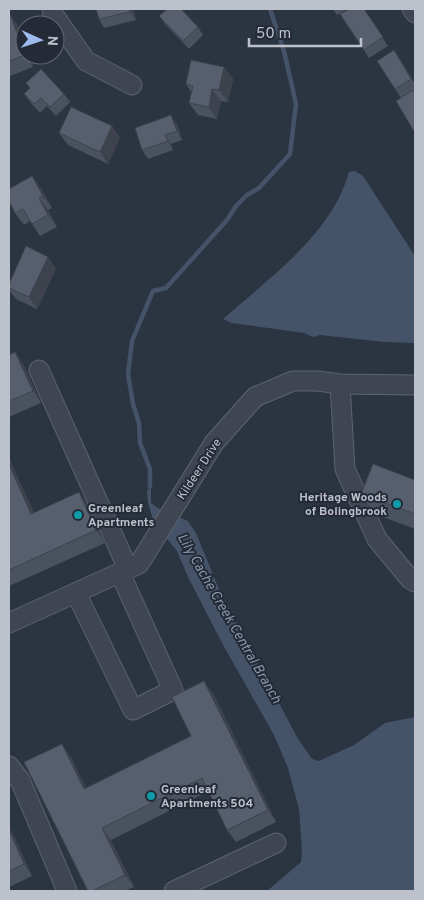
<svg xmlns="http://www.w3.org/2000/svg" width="424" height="900" font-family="Overpass,sans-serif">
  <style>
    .water { fill: #455369 }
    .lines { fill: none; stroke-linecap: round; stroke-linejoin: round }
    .stream { stroke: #455369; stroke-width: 4.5 }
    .minor-casing { stroke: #5d646e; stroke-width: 21 }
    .minor { stroke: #3f4651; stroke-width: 19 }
    .wall { fill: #4b525f }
    .shaded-wall { fill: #3d424d }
    .building { fill: #575f6e; stroke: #3d424d }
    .culture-dot { fill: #0f9aa8; stroke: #242b36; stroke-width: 2 }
    .labels { text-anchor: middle; stroke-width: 4; stroke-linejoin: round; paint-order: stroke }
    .street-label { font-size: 12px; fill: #bcc1cb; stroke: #242b36 }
    .poi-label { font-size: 12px; font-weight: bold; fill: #bcc1cb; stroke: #242b36; text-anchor: start }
    .water-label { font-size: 14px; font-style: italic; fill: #8797ae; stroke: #242b36 }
  </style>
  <rect width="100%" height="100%" fill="#2b3441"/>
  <!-- water -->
  <g class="water">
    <path d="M355 171 363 176 415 256V343L385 342 320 335 313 337 304 333 232 323 223 319C269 278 332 234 349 172Z"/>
    <polygon points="151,481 151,503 158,508 188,521 196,533 221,594 297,737 312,759 319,761 354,745 385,723 415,717 415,891 267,891 301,862 302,851 299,809 288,768 274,735 222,643 188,577 177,551 154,523 148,502 147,492"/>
  </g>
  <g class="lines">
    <!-- stream -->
    <polyline class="stream" points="150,486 150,469 140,443 139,423 133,404 128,374 132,341 153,291 166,288 227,220 236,206 247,195 259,188 290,154 296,104 284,51 270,9"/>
    <defs>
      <g id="minor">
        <polyline points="52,9 53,14 86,61 132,85"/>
        <polyline points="412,9 415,13"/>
        <polyline points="39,370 128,569"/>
        <polyline points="340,384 345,469 377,539 410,579 415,582"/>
        <polyline points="76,593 133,710 173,690 120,573"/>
        <polyline points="9,623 139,564 214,443 255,397 293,381 318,381 340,384 415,385"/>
        <polyline points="9,766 20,780 67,891"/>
        <polyline points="174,891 276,843"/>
      </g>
    </defs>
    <!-- minor casing -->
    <use href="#minor" class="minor-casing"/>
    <!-- minor -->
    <use href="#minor" class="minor"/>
  </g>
  <!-- wall -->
  <g class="wall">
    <polygon points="96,9 133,9 136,20 104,28 99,19"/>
    <polygon points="333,9 347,9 337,15"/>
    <polygon points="364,9 388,46 369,58 364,50"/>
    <polygon points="9,14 18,26 25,55 29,55 33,67 10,76 9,73"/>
    <polygon points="159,16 198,27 203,35 189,49 165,24"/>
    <polygon points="400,59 415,84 415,89 401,98 395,89"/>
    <polygon points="224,67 233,79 228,102 221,101 217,119 198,115 189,103 191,92 186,84"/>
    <polygon points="26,83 64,94 70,102 56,116 47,106 40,113 30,102 24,94 30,88"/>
    <polygon points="177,124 182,140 171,144 173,150 148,159 142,150"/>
    <polygon points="112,126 120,138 108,164 68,145 59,133"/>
    <polygon points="32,176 41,188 52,208 48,210 57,227 40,236 30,221 24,225 15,213"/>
    <polygon points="48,257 56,269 37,309 16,299 9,290 9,284"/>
    <polygon points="15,352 23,364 41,403 9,417 9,355"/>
    <polygon points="9,458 34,513 87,504 105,543 9,586"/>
    <polygon points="415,480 415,529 375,514 361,494"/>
    <polygon points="213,693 276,822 236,842 227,830 209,791 111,840 134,887 124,891 88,891 70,756 86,788 191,736"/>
    <polygon points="9,828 14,836 32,876 9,887"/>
  </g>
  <!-- shaded-wall -->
  <g class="shaded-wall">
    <polygon points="129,9 133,9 136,20 130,12"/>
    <polygon points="10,14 18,26 25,44 25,55 29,55 33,67 25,55"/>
    <polygon points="224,67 233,79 228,102 219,90"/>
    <polygon points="212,89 221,101 217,119 209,107"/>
    <polygon points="171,115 177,124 182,140 177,131"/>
    <polygon points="112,126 120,138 108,164 100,152"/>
    <polygon points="165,135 171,144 173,150 168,141"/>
    <polygon points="32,176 41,188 52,208 43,196"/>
    <polygon points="39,198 48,210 57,227 48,215"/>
    <polygon points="48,257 56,269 37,309 29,297"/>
    <polygon points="15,352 23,364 41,403 33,391"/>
    <polygon points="9,458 40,526 31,514 9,464"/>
    <polygon points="79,492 87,504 105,543 96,530"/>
    <polygon points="204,681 213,693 276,822 268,810"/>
    <polygon points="62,744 70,756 92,801 84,789"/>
    <polygon points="9,828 14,836 32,876 24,864 9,830"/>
    <polygon points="102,828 111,840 134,887 125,875"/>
  </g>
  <!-- building -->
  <g class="building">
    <polygon points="96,9 129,9 130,12 99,19"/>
    <polygon points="167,9 181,9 198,27 183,41 159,16"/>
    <polygon points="349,9 364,9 383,37 364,50 340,14"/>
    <polygon points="9,14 10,14 25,55 9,61"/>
    <polygon points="394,50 411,79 395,89 377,61"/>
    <polygon points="191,60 224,67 219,90 212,89 209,107 189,103 193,86 186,84"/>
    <polygon points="41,69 64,94 50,107 41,98 34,104 24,94 30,88 26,83"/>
    <polygon points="415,89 415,133 396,101"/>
    <polygon points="71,107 112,126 100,152 59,133"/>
    <polygon points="171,115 177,131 165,135 168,141 142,150 135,128"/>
    <polygon points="32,176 43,196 39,198 48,215 32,224 23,209 15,213 9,201 9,189"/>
    <polygon points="26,246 48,257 29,297 9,288 9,284"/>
    <polygon points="15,352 33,391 9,401 9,355"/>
    <polygon points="9,464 31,514 79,492 96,530 9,570"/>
    <polygon points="373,464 415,480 415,514 361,494"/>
    <polygon points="204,681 268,810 227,830 202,778 102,828 125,875 92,891 88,891 24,762 62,744 84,789 191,736 172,697"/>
    <polygon points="9,830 24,864 9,871"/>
  </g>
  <!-- markers -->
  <g class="culture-dot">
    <circle cx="397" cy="504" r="5"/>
    <circle cx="78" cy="515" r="5"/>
    <circle cx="151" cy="796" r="5"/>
  </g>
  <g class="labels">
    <!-- street labels -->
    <g class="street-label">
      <text transform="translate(199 469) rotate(-57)" y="4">Kildeer Drive</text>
    </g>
    <!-- poi labels -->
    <g class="poi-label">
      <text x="387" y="501" text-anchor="end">Heritage Woods<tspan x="387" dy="14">of Bolingbrook</tspan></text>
      <text x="88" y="512">Greenleaf<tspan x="88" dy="14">Apartments</tspan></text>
      <text x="161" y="793">Greenleaf<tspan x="161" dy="14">Apartments 504</tspan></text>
    </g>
    <!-- water labels -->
    <g class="water-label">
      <text transform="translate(230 618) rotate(60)" y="5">Lily Cache Creek Central Branch</text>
    </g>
  </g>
  <!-- border -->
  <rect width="424" height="900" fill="none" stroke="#bcc1cb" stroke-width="20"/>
  <!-- north arrow -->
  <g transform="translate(40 40) rotate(93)"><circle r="24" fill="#242b36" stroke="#616772"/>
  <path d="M0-4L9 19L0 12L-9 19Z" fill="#9fbaec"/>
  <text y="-8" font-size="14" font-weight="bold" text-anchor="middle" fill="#bcc1cb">N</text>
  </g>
  <!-- scale -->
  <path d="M249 38v8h112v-8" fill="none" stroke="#bcc1cb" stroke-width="2.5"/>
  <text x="256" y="38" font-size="15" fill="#bcc1cb" stroke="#242b36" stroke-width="4" paint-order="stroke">50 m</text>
</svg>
